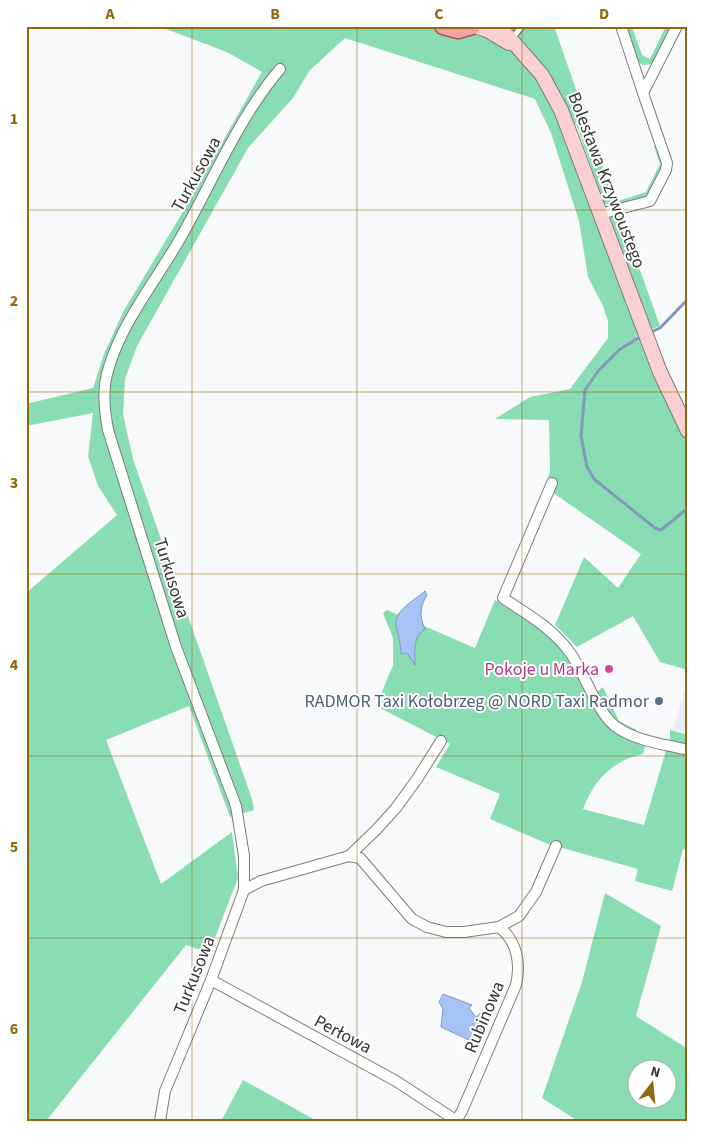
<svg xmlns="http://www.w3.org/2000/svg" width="714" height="1147" font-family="'Source Sans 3',sans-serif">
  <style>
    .built { fill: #e8eef6 }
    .green { fill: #89ddb3; fill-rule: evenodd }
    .water { fill: #a7c3f5; stroke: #8498bb }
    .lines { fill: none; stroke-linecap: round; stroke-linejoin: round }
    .stream { stroke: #8498bb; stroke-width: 3 }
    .lane-casing { stroke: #7b7c7e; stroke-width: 8 }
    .street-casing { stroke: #7b7c7e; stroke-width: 12 }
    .secondary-casing { stroke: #7b7c7e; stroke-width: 16 }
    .primary-casing { stroke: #ad5353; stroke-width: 19 }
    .lane { stroke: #fff; stroke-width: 5 }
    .street { stroke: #fff; stroke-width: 10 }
    .secondary { stroke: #fad0d0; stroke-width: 14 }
    .primary { stroke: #f5a2a1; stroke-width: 16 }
    .grid { fill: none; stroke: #91670f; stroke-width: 1; stroke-opacity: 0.55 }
    .hotel-dot { fill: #d1479c; stroke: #fff; stroke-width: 2 }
    .service-dot { fill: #5c6f8a; stroke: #fff; stroke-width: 2 }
    .labels { text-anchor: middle; stroke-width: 4; stroke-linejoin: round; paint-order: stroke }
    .street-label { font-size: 18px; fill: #343435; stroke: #fff }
    .hotel-label { font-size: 18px; fill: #b23c85; stroke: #fff; text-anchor: end }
    .service-label { font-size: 18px; fill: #4e5e75; stroke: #fff; text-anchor: end }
    .neatline { fill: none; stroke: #91670f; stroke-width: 2 }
    .grid-label { font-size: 16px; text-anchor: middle; font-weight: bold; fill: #91670f }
  </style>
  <rect width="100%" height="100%" fill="#f8f9fa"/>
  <!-- built -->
  <polygon class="built" points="688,678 688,735 673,731"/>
  <!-- green -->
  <g class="green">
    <polygon points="158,26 554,26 615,202 646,192 660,164 654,146 657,146 662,162 661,172 648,196 640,200 615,207 604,203 576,124 563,129 639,334 636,336 637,338 640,337 688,441 688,670 660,662 633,616 577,647 555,625 584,557 618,588 641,554 552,492 555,484 547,480 550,472 549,420 495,419 530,397 570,389 608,338 608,321 603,306 588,277 579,221 551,133 535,99 345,38 310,70 293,98 248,148 137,346 125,379 123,414 133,459 252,799 254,810 230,817 189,706 106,740 161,884 232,832 238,878 209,953 186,945 46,1121 26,1121 26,593 117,515 98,486 88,456 93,413 26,426 26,404 93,388 104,354 123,312 181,215 262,72 227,52"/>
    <polygon points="666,26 673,26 653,64 643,65 636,62 625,29 632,27 642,55 650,59"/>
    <polygon points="620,213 625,218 622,220 660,326 652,329 650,325 610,218 612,216"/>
    <path d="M495 600 549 634 566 652 601 713 646 743 643 754C613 760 593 781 583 809L644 825 667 747 688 753V850L683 849 672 891 635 881 638 869 548 844 490 819 500 794 436 767 450 744 376 706 393 665V638L383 613 387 610 475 648Z"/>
    <polygon points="603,687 619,721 637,730 633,733 613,721 596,693"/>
    <polygon points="670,730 688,735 688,747 670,743"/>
    <path d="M605 893 661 926 636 1016 688 1049V1121H578L542 1098 582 982ZM636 1070H666V1100H636Z"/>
    <polygon points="243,1080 317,1121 221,1121"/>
  </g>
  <!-- water -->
  <g class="water">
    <path d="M425 591 427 595C420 606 419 617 425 629 412 638 415 652 415 665L407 653 401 654C401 644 398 635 396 626 393 611 415 600 425 591Z"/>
    <polygon points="443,994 472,1005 469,1008 476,1017 483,1011 485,1016 476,1039 471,1041 441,1027 443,1009 439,1002"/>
  </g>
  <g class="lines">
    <!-- stream -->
    <g class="stream">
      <polyline points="688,160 688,161"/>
      <polyline points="649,333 660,328 688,299"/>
      <polyline points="643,335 619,350 599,370 585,390 581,436 587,467 594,479 655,528 661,530 688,508"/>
    </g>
    <defs>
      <polyline id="lane" points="511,40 522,26"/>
      <g id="street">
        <polyline points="622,29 643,93"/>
        <polyline points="600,214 650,201 666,170 667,163 643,93 677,26"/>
        <path d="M552 483 503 598C527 614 554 629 571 654 585 674 597 712 615 726 635 741 664 744 688 750"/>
        <path d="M349 856 360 858 412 919 427 927 446 932H464L499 927C517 941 521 963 516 985L462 1111 456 1121"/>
        <polyline points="244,890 261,881 349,856 376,830 396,808 417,779 441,741"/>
        <polyline points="499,927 519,916 536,892 556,846"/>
        <polyline points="211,980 396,1081 457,1121"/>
        <path d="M160 1121 165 1091 211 980 244 890V856L236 806 176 647 108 430C104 408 102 388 109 367 122 323 154 283 177 244 211 186 236 121 280 69"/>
      </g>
      <g id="secondary">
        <polyline points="475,26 487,30 509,43"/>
        <polyline points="499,26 542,75 561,110 660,372 688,431"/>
      </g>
      <polyline id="primary" points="443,26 458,30 472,26"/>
    </defs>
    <!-- lane casing -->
    <use href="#lane" class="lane-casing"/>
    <!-- street casing -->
    <use href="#street" class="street-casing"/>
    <!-- secondary casing -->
    <use href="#secondary" class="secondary-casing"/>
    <!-- primary casing -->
    <use href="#primary" class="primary-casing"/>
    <!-- lane -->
    <use href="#lane" class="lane"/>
    <!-- street -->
    <use href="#street" class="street"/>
    <!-- secondary -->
    <use href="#secondary" class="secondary"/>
    <!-- primary -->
    <use href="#primary" class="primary"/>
  </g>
  <!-- grid -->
  <path class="grid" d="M192 26V1121M357 26V1121M522 26V1121M26 210H688M26 392H688M26 574H688M26 756H688M26 938H688"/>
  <!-- markers -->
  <circle class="hotel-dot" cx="609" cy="669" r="5"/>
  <circle class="service-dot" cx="659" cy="701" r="5"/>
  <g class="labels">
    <!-- street labels -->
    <g class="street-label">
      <text transform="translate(196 174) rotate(-61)" y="6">Turkusowa</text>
      <text transform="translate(607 180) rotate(69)" y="6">Bolesława Krzywoustego</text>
      <text transform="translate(172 578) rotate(73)" y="6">Turkusowa</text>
      <text transform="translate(194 975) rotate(-68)" y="6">Turkusowa</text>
      <text transform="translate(484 1017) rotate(-67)" y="6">Rubinowa</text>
      <text transform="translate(343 1034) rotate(28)" y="6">Perłowa</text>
    </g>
    <!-- hotel labels -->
    <g class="hotel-label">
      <text x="599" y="675">Pokoje u Marka</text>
    </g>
    <!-- service labels -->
    <g class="service-label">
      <text x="649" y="707">RADMOR Taxi Kołobrzeg @ NORD Taxi Radmor</text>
    </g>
  </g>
  <!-- border -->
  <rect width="714" height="1147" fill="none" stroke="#ffffff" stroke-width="55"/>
  <!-- north arrow -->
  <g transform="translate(652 1084) rotate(16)"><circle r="24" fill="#ffffff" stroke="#aeaeae"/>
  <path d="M0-4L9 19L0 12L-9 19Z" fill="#91670f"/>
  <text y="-8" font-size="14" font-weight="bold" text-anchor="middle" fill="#343435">N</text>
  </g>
  <rect x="28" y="28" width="658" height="1092" class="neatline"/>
  <g class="grid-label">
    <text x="110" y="19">A</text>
    <text x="275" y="19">B</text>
    <text x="439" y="19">C</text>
    <text x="604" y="19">D</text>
    <text x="14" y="124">1</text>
    <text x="14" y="306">2</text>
    <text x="14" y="488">3</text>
    <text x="14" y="670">4</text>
    <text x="14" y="852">5</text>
    <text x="14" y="1034">6</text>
  </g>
</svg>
